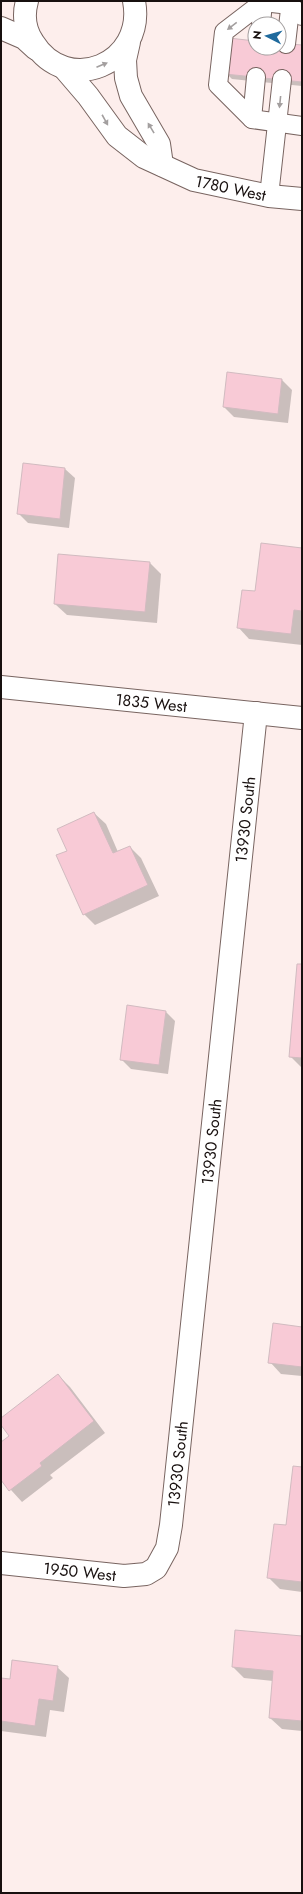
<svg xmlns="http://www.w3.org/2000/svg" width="303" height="1894" font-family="Jost,sans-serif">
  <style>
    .shadow { fill: #0003 }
    .building { fill: #f8cad6; stroke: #d1bbc0 }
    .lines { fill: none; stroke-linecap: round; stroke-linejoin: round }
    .lane-casing { stroke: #786460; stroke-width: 20 }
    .street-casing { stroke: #786460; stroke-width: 24 }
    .secondary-casing { stroke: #786460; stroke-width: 24 }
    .lane { stroke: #fff; stroke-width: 18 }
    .street { stroke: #fff; stroke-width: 22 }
    .secondary { stroke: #fff; stroke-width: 22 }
    .oneway { fill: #a39f9f }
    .labels { text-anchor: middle; stroke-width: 3; stroke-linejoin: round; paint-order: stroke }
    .street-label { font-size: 16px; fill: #18100f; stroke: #fff }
  </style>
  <rect width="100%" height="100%" fill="#fdeeec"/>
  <!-- shadow -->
  <g class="shadow">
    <polygon points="255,42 255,48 302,46 302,86 232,79 226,73"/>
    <polygon points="228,374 282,380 292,390 288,423 234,417 224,407"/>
    <polygon points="65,469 75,478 69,528 28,523 18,513"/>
    <polygon points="302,549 302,645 249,639 238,627 256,592"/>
    <polygon points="150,563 161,574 157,623 67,615 55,604"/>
    <polygon points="94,813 106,824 118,852 130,847 141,858 159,896 95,925 84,914 68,851"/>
    <polygon points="302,965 302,1068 290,1056"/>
    <polygon points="166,1012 175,1021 168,1074 131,1069 121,1059"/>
    <polygon points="302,1328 302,1376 281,1374 270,1362"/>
    <polygon points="58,1375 70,1387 105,1433 50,1475 53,1478 22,1502 1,1479 1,1443 10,1436 1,1424 1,1419"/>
    <polygon points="302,1468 302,1592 280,1589 268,1577 286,1526"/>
    <polygon points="302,1637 302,1731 282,1729 270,1718 273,1681 244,1678 233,1667"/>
    <polygon points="57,1667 69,1678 64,1712 50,1710 46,1737 1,1731 1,1679 10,1680"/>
  </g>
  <!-- building -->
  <g class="building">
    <polygon points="229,38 255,41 255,48 279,48 279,43 302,45 302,82 225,74"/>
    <polygon points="227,372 282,379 278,414 223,407"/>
    <polygon points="23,463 65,468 60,519 17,514"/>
    <polygon points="261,543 302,548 302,611 294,610 291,634 237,628 242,590 255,591"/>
    <polygon points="58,554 150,562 145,612 54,604"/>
    <polygon points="94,812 113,853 130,846 148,885 83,915 56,855 67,851 57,829"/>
    <polygon points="297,964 302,964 302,1058 289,1057"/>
    <polygon points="127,1005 166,1011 159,1065 120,1060"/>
    <polygon points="273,1323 302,1327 302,1367 268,1363"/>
    <polygon points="58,1374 94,1421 40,1463 42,1466 9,1491 1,1480 1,1442 9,1436 1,1425 1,1418"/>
    <polygon points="293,1466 302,1467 302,1582 267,1578 274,1524 286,1525"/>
    <polygon points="235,1630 302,1636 302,1721 269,1718 273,1671 232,1667"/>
    <polygon points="12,1660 58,1666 53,1701 39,1699 35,1726 1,1721 1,1678 10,1679"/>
  </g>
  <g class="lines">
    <defs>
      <g id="lane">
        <polyline points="302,16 290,5 263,2 224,32 218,85 252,119 302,126"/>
        <polyline points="261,24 263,2"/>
        <polyline points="286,44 291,1"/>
        <polyline points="252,119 256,77"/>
        <polyline points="269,196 282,79"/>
      </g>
      <g id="street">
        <path id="s1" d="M1 687 302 718"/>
        <path id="s2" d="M1 1563 124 1576 146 1574 156 1568 167 1548 171 1525 256 713"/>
      </g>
      <g id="secondary">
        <path d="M27 1C23 15 25 30 33 42 67 97 146 64 134 1"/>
        <polyline points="1,28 24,38 36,49"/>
        <polyline points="129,42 125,60 126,78 131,96 159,144 162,165"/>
        <path id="s3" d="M64 68 88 96 117 136 144 157 194 180 269 196 302 199"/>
      </g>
    </defs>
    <!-- lane casing -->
    <use href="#lane" class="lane-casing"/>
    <!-- street casing -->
    <use href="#street" class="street-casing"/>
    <!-- secondary casing -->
    <use href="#secondary" class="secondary-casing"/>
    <!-- lane -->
    <use href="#lane" class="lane"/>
    <!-- street -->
    <use href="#street" class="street"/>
    <!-- secondary -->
    <use href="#secondary" class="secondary"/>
  </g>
  <!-- one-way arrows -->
  <defs><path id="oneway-solid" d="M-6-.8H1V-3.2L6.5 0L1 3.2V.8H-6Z"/></defs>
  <g class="oneway">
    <use href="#oneway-solid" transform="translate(232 26) rotate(142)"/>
    <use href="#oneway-solid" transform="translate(102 65) rotate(-23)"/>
    <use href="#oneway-solid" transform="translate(280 102) rotate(96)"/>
    <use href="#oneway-solid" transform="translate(105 120) rotate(61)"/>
    <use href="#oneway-solid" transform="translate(151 128) rotate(-121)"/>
  </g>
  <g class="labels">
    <!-- street labels -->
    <g class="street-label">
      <text dy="6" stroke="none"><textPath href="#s3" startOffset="213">1780 West</textPath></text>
      <text dy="6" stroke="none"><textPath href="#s1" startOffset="151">1835 West</textPath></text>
      <text dy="6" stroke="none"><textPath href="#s2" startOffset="913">13930 South</textPath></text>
      <text dy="6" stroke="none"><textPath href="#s2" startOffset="589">13930 South</textPath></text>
      <text dy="6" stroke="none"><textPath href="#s2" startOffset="265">13930 South</textPath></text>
      <text dy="6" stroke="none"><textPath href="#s2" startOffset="79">1950 West</textPath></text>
    </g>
  </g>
  <!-- border -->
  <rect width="303" height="1894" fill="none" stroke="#18100f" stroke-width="4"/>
  <!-- north arrow -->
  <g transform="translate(267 36) rotate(276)"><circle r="19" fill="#ffffff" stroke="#a39f9f"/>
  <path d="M0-3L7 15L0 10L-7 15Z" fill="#1f6a9d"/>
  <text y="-6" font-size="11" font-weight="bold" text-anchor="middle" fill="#18100f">N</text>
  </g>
</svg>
